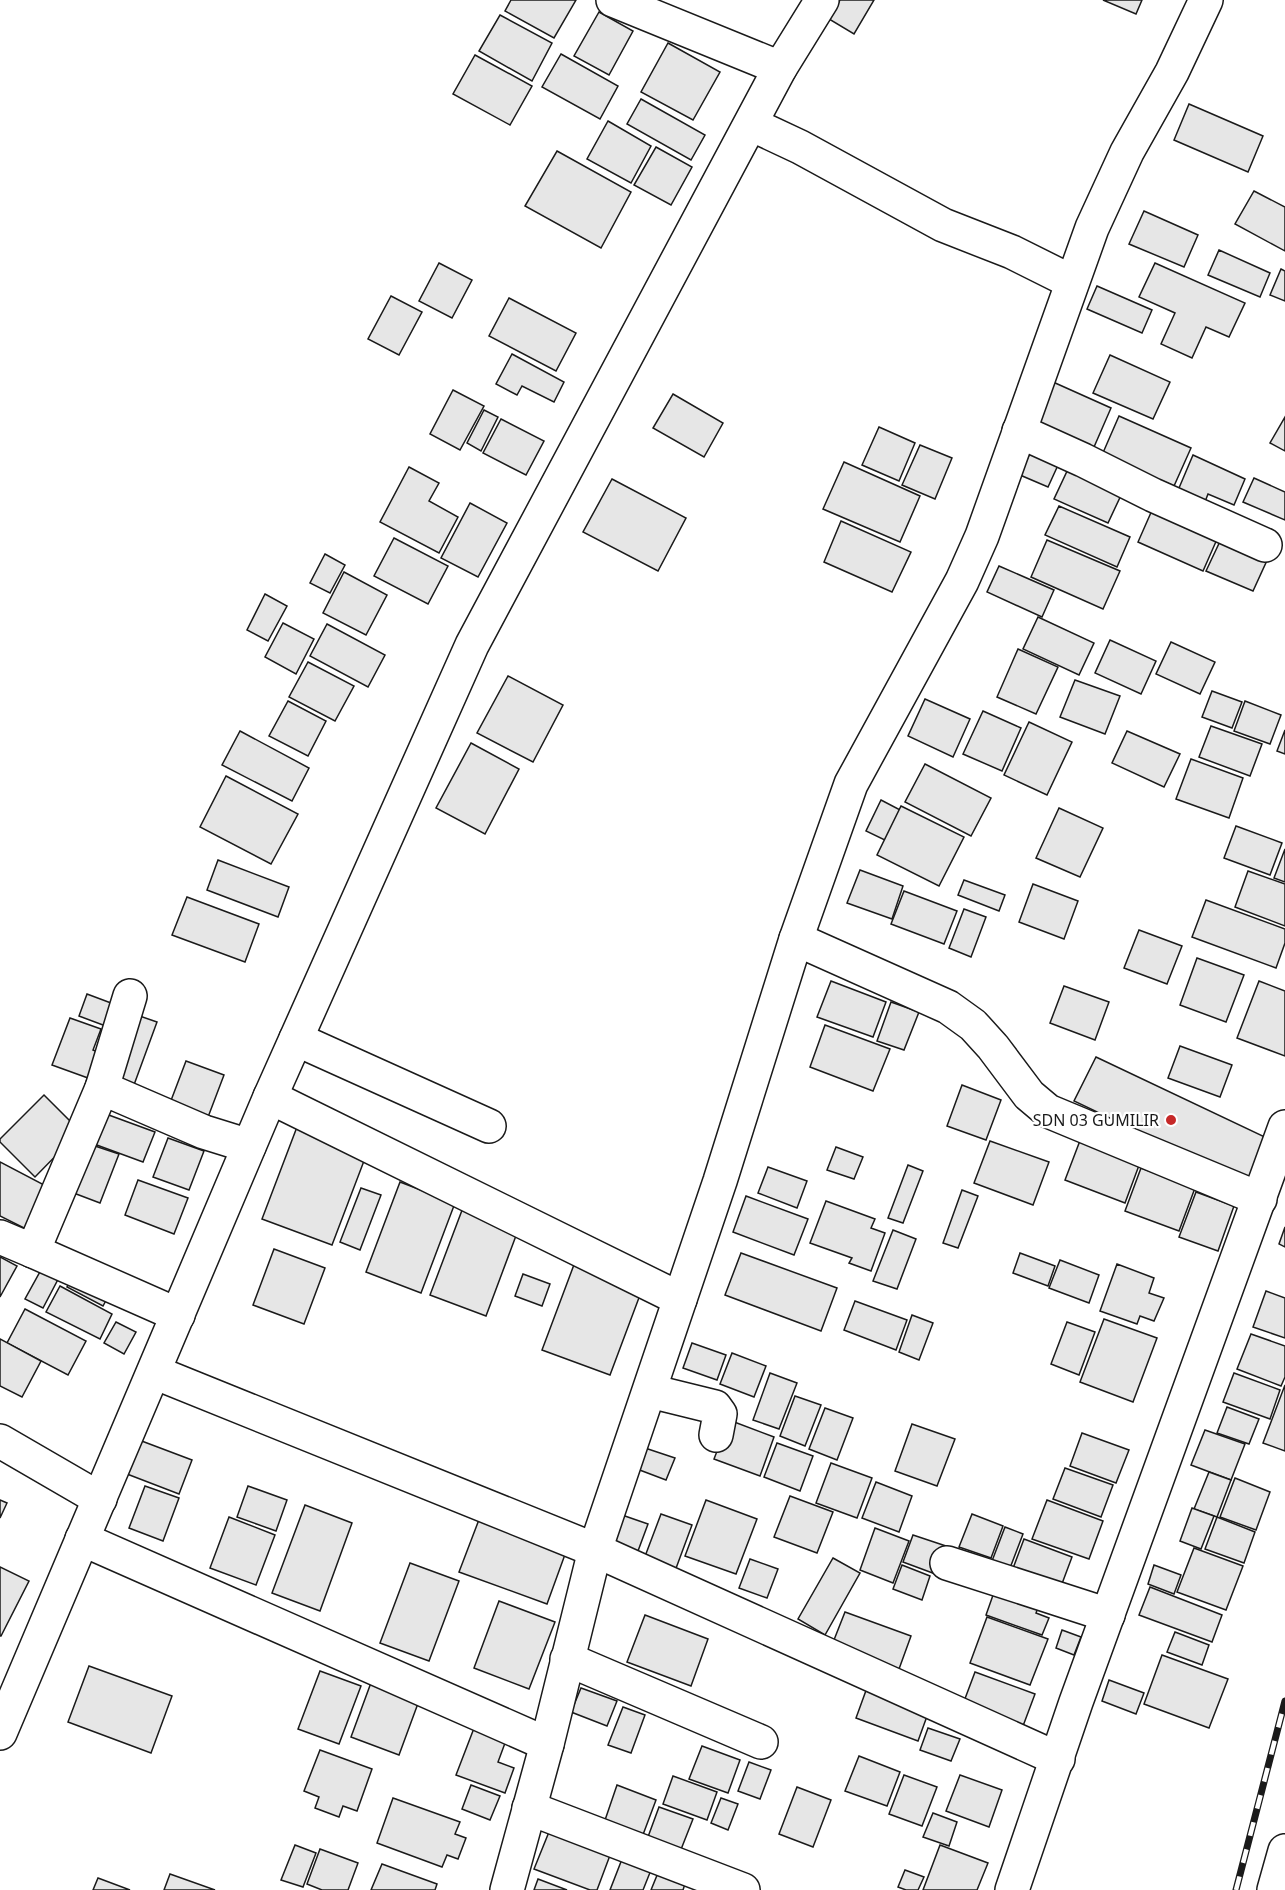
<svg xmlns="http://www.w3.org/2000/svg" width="1285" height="1890" font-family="'Noto Sans',sans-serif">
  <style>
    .building { fill: #e6e6e6; stroke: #1a1a1a; stroke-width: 1.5 }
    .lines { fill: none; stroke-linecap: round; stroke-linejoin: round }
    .minor-casing { stroke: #1a1a1a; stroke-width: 36 }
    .minor { stroke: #fff; stroke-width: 33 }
    .rail-casing { stroke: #1a1a1a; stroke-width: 7 }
    .rail { stroke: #fff; stroke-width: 4.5; stroke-dasharray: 14; stroke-linecap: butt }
    .poi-dot { fill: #c62828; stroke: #fff; stroke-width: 2 }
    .labels { text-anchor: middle; stroke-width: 4.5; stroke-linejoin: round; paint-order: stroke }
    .poi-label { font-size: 16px; fill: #1a1a1a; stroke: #fff; text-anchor: end }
  </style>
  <rect width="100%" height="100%" fill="#fff"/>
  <!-- building -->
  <g class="building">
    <polygon points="511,0 576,0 554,38 505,11"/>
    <polygon points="840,0 874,0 854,34 829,19"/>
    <polygon points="1103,0 1142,0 1136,14"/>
    <polygon points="599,12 633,31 609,75 574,56"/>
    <polygon points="500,15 552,43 532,81 479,51"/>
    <polygon points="668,43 720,72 693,120 641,92"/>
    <polygon points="561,54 618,86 600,119 542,87"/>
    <polygon points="475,55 532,86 510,125 453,94"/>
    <polygon points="641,99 705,135 691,160 627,124"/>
    <polygon points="1189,104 1263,136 1248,172 1174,140"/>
    <polygon points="608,121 651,146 631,183 587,159"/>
    <polygon points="656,147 692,167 671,205 634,185"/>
    <polygon points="557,151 631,192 601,248 525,206"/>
    <polygon points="1254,191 1285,207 1285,251 1235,224"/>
    <polygon points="1144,211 1198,235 1184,267 1129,244"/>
    <polygon points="1219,250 1270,273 1260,297 1208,275"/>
    <polygon points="439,263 472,280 452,318 419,301"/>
    <polygon points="1155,263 1245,303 1229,337 1206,327 1192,358 1161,344 1175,313 1139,297"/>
    <polygon points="1281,269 1285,271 1285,301 1270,295"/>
    <polygon points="1097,286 1152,310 1142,333 1087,309"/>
    <polygon points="391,296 422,312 399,355 368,339"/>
    <polygon points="509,298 576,333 556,371 489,336"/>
    <polygon points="512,354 564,382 554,402 522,386 517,395 496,384"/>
    <polygon points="1110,355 1170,382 1153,419 1093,393"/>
    <polygon points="1053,382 1111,408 1094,447 1035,422"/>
    <polygon points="453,390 484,406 460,450 430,434"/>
    <polygon points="673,394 723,423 704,457 653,428"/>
    <polygon points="484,410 498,417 481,451 467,443"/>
    <polygon points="1119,416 1191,448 1174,486 1102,455"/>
    <polygon points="1285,417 1285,451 1270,443"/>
    <polygon points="501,419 544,441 526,475 483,453"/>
    <polygon points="879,427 915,443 899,481 862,465"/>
    <polygon points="920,445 952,458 935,499 902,485"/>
    <polygon points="1031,451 1059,463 1048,487 1020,475"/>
    <polygon points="1193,455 1245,479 1234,505 1208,494 1203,507 1176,495"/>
    <polygon points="844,462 920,496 900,542 823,509"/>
    <polygon points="409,467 439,483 429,501 458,517 439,553 380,522"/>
    <polygon points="1069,467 1123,491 1108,523 1054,499"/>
    <polygon points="1254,478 1285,492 1285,520 1243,502"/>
    <polygon points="612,479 686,518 658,571 583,532"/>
    <polygon points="470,503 507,523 478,577 441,558"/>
    <polygon points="1059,506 1130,537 1117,567 1045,535"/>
    <polygon points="1153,508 1218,537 1203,571 1138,542"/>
    <polygon points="841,521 911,552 892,592 824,562"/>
    <polygon points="1223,535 1269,556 1253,591 1206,571"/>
    <polygon points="394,538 448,566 428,604 374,576"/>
    <polygon points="1047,540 1120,571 1103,609 1031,577"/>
    <polygon points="325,554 345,565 330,593 310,583"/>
    <polygon points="999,566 1054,590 1042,617 987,592"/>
    <polygon points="344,572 387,595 366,635 323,613"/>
    <polygon points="265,594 287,606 268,641 247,630"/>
    <polygon points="1038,617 1094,643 1079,675 1023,649"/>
    <polygon points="283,623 314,639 296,674 265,657"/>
    <polygon points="327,624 385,655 368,687 310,656"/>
    <polygon points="1110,640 1156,661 1141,694 1095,673"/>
    <polygon points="1171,642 1215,662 1200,694 1156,674"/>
    <polygon points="1018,649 1058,667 1036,714 997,697"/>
    <polygon points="308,662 354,686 335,721 289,697"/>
    <polygon points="508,676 563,705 533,762 477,733"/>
    <polygon points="1075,680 1120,696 1105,734 1060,717"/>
    <polygon points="1212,691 1242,702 1232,728 1202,717"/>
    <polygon points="925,699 970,719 953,757 908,736"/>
    <polygon points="288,701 326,721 308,756 269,736"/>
    <polygon points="1245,701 1281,715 1270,744 1234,731"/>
    <polygon points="983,711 1021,728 1002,771 963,754"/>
    <polygon points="1029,722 1072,742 1047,795 1004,775"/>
    <polygon points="1211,726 1262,744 1250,776 1199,757"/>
    <polygon points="1285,730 1285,754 1277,751"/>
    <polygon points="240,731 309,768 292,801 222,765"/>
    <polygon points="1127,731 1180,754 1164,787 1112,763"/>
    <polygon points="471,743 519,769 485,834 436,808"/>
    <polygon points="1191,759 1243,778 1229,818 1176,799"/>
    <polygon points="925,764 991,798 971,836 905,802"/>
    <polygon points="226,776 298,814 271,864 200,827"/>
    <polygon points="881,800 906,813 891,843 866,831"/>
    <polygon points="901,806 964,837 939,886 877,855"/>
    <polygon points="1059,808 1103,828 1080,877 1036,858"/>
    <polygon points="1236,826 1282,843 1270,875 1224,858"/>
    <polygon points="1285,849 1285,882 1274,878"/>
    <polygon points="218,860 289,887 278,917 207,890"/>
    <polygon points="860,870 903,886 892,919 847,903"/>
    <polygon points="1248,871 1285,884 1285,926 1235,907"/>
    <polygon points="964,880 1005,895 999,911 958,895"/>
    <polygon points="1033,884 1078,901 1064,939 1019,922"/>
    <polygon points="904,891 957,911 944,944 891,924"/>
    <polygon points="187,897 259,924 245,962 172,935"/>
    <polygon points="1206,900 1285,929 1285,943 1276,968 1192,937"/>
    <polygon points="964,909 986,917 971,957 949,948"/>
    <polygon points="1139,930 1182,946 1167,984 1124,968"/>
    <polygon points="1197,958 1244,975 1226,1022 1180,1005"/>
    <polygon points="831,981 886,1002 873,1037 817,1017"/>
    <polygon points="1259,981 1285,991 1285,1056 1237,1038"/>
    <polygon points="1064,986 1109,1002 1095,1040 1050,1023"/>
    <polygon points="87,994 119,1006 111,1028 79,1016"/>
    <polygon points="891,1002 919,1012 904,1050 877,1041"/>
    <polygon points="131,1013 157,1022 131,1093 105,1083"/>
    <polygon points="70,1018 101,1029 93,1050 98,1052 88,1078 52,1065"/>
    <polygon points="825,1025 890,1049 873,1091 810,1067"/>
    <polygon points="1180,1046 1232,1065 1220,1097 1168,1078"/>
    <polygon points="1096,1057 1267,1138 1246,1183 1074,1101"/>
    <polygon points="186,1061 224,1075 205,1125 167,1111"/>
    <polygon points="962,1085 1001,1100 986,1140 947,1126"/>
    <polygon points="44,1095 80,1131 35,1177 0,1142 0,1139"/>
    <polygon points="106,1114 155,1132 143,1162 94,1144"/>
    <polygon points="297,1127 367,1153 332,1245 262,1219"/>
    <polygon points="168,1138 204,1151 189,1190 153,1177"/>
    <polygon points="1081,1138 1141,1160 1125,1203 1065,1180"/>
    <polygon points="990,1141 1049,1162 1033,1205 974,1183"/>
    <polygon points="89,1144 119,1154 100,1203 71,1192"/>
    <polygon points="836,1147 863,1157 854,1179 827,1170"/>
    <polygon points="0,1162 48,1187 26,1229 0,1216"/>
    <polygon points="908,1165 923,1171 903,1223 888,1218"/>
    <polygon points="768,1167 807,1181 797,1208 758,1193"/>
    <polygon points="1141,1168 1195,1188 1179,1231 1125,1211"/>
    <polygon points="138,1180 188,1198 174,1234 125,1215"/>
    <polygon points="400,1182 455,1203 421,1293 366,1272"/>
    <polygon points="361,1188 381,1195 360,1250 340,1242"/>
    <polygon points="962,1190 978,1196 958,1248 943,1243"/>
    <polygon points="1196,1192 1234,1206 1218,1251 1179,1237"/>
    <polygon points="746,1196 808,1219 794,1255 733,1232"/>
    <polygon points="826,1201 875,1219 871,1228 885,1233 871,1271 849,1263 852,1258 810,1243"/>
    <polygon points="464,1205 520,1225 486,1316 430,1295"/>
    <polygon points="1285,1227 1285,1247 1279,1244"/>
    <polygon points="893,1230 916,1239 897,1289 873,1281"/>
    <polygon points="274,1249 325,1268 304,1324 253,1305"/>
    <polygon points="741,1253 837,1288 821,1331 725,1295"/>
    <polygon points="1020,1253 1055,1266 1048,1286 1013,1273"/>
    <polygon points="0,1257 17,1266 0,1297"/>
    <polygon points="47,1259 64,1268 43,1308 25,1299"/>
    <polygon points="1060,1260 1099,1275 1089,1303 1049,1288"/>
    <polygon points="575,1262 643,1287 610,1375 542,1350"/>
    <polygon points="1117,1264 1154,1278 1149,1293 1164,1298 1154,1321 1140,1316 1137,1324 1100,1311"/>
    <polygon points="75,1272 111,1291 103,1306 67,1287"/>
    <polygon points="523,1274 550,1284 542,1306 515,1296"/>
    <polygon points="60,1286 112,1314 100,1339 46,1312"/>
    <polygon points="1266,1291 1285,1298 1285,1338 1253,1327"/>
    <polygon points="855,1301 907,1320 896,1350 844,1330"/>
    <polygon points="25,1309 86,1341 68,1375 7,1343"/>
    <polygon points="912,1315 933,1323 919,1360 899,1352"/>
    <polygon points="1104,1319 1157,1338 1133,1402 1080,1382"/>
    <polygon points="116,1322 136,1332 124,1354 104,1343"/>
    <polygon points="1067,1322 1095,1332 1079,1375 1051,1364"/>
    <polygon points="1251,1334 1285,1346 1285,1377 1281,1386 1237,1369"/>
    <polygon points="0,1339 41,1361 22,1397 0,1386"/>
    <polygon points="692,1343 726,1355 717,1380 683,1368"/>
    <polygon points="732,1353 766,1366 754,1397 720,1384"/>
    <polygon points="770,1373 797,1383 779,1429 753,1420"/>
    <polygon points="1234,1373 1280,1390 1270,1419 1223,1402"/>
    <polygon points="1285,1385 1285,1451 1263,1443"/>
    <polygon points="795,1396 821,1405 805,1446 780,1436"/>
    <polygon points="1227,1407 1259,1419 1249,1444 1217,1433"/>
    <polygon points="825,1408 853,1418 837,1460 809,1449"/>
    <polygon points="729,1420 774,1437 760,1476 714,1459"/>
    <polygon points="912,1424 955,1439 937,1486 895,1471"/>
    <polygon points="1205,1430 1245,1444 1231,1480 1191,1465"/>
    <polygon points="1082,1433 1129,1450 1116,1483 1070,1466"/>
    <polygon points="139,1440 192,1460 179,1494 127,1474"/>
    <polygon points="777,1443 813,1456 800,1491 764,1477"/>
    <polygon points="645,1448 675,1458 666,1480 637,1469"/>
    <polygon points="831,1463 872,1478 857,1518 816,1503"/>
    <polygon points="1065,1468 1113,1485 1101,1517 1053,1499"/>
    <polygon points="1209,1472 1231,1480 1217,1517 1194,1509"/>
    <polygon points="1235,1478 1270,1492 1256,1530 1220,1517"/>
    <polygon points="876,1482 912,1496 899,1532 862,1518"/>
    <polygon points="145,1486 179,1498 163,1541 129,1528"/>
    <polygon points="248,1486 287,1500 276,1531 237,1517"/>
    <polygon points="790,1496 833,1512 817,1553 774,1537"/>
    <polygon points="0,1500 7,1503 0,1518"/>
    <polygon points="706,1500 757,1519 736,1574 685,1556"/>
    <polygon points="1047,1500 1103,1521 1089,1559 1032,1539"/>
    <polygon points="305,1505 352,1523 320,1611 272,1593"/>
    <polygon points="1192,1508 1214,1516 1201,1549 1180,1541"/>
    <polygon points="661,1514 692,1525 675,1571 644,1559"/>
    <polygon points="972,1514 1003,1526 991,1558 959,1547"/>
    <polygon points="622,1515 648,1524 635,1559 609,1550"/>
    <polygon points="229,1517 275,1535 256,1585 210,1568"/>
    <polygon points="480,1517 567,1549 547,1604 459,1572"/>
    <polygon points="1217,1517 1255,1532 1244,1563 1205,1549"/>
    <polygon points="1005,1527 1023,1534 1010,1568 992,1561"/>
    <polygon points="875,1528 909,1541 893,1583 860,1570"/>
    <polygon points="913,1535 949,1547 938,1575 903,1562"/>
    <polygon points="1024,1539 1072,1557 1060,1589 1012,1571"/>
    <polygon points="1194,1548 1243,1566 1226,1610 1177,1592"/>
    <polygon points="833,1558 860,1573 825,1635 798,1619"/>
    <polygon points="750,1559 778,1569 767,1598 739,1588"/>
    <polygon points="410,1563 459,1581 429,1661 380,1643"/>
    <polygon points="902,1565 930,1576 922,1600 893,1589"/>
    <polygon points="1154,1565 1181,1575 1174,1594 1148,1584"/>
    <polygon points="0,1567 29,1581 1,1636 0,1636"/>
    <polygon points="998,1581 1042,1597 1036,1613 1049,1618 1042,1635 986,1615"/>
    <polygon points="1150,1587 1222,1615 1212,1642 1139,1615"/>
    <polygon points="499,1601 555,1622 529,1689 474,1668"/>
    <polygon points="845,1612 911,1636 899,1669 832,1645"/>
    <polygon points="645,1615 708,1639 691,1686 627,1662"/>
    <polygon points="987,1617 1048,1639 1030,1685 970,1663"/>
    <polygon points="1062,1630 1081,1637 1074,1655 1056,1648"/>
    <polygon points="1175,1632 1209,1645 1202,1665 1167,1652"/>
    <polygon points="1162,1655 1228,1679 1209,1728 1144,1704"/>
    <polygon points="89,1666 172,1696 151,1753 68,1722"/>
    <polygon points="320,1671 361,1686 339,1744 298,1729"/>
    <polygon points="975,1672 1035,1694 1020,1734 960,1712"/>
    <polygon points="372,1680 420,1698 399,1755 351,1737"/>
    <polygon points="1109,1680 1144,1693 1136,1714 1102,1701"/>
    <polygon points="868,1685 930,1708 918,1741 856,1718"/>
    <polygon points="581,1688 617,1701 607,1726 571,1712"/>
    <polygon points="623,1707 645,1715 631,1753 608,1745"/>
    <polygon points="476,1723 508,1735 498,1762 514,1768 505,1793 456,1775"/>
    <polygon points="928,1728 960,1739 951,1761 920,1750"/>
    <polygon points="702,1746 740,1760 728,1793 689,1779"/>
    <polygon points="320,1750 372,1769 357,1811 343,1806 339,1817 315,1808 319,1797 304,1791"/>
    <polygon points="859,1756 900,1772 887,1806 845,1791"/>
    <polygon points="749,1762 771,1770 760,1799 738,1791"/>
    <polygon points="904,1775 937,1787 922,1826 889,1814"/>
    <polygon points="960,1775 1002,1790 989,1827 946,1811"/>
    <polygon points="673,1776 717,1792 707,1820 663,1804"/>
    <polygon points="471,1785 500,1796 490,1820 462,1809"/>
    <polygon points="617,1785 656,1800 641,1840 603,1826"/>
    <polygon points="797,1787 831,1800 813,1847 779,1834"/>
    <polygon points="393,1798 460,1822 455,1834 466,1838 458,1859 447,1855 442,1867 377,1843"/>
    <polygon points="721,1798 738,1804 728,1830 711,1823"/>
    <polygon points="659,1807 693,1819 678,1857 645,1845"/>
    <polygon points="933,1813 957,1822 949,1846 923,1837"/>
    <polygon points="551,1827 612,1850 597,1890 590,1890 534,1869"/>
    <polygon points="295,1845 316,1853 303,1887 281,1880"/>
    <polygon points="940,1845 988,1863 977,1890 923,1890"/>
    <polygon points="320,1849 358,1863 348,1890 322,1890 307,1884"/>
    <polygon points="624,1854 653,1865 643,1890 610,1890"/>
    <polygon points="382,1864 437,1884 435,1890 371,1890"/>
    <polygon points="660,1868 687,1878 683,1890 651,1890"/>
    <polygon points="905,1870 924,1877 918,1890 906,1890 898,1887"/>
    <polygon points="170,1874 215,1890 164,1890"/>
    <polygon points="98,1878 130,1890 93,1890"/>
    <polygon points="538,1879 567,1890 534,1890"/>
  </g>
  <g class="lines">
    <defs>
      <g id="minor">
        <polyline points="613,0 780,68"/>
        <polyline points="751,124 800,147 943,225 1012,252 1072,282"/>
        <polyline points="1019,431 1083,460 1153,495 1265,545"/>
        <polyline points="796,939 948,1007 973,1025 993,1047 1029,1095 1048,1111 1260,1199"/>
        <polyline points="296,1039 489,1126"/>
        <polyline points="102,1088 204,1132 249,1146"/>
        <polyline points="270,1097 680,1299"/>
        <polyline points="0,1237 33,1251 102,1088 130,996"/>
        <polyline points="33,1251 178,1315"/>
        <polyline points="154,1372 595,1550 1058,1759"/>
        <polyline points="650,1391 715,1407 720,1414 716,1435"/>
        <polyline points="0,1441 100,1499"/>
        <polyline points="82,1539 547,1744"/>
        <polyline points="947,1563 1108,1615"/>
        <polyline points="567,1659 761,1742"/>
        <polyline points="0,1733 270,1097 472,645 780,68 822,0"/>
        <polyline points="529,1808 743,1890"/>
        <polyline points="507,1890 547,1744 595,1550 720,1181 796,939 851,784 962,581 982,536 1092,228 1127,152 1172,72 1206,0"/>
        <polyline points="1012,1890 1076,1702 1285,1127"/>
        <polyline points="1274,1890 1285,1851"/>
      </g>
    </defs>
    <!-- minor casing -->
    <use href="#minor" class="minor-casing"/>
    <!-- minor -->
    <use href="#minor" class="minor"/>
    <defs>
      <polyline id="rail" points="1236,1890 1285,1701"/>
    </defs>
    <!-- rail casing -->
    <use href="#rail" class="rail-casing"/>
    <!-- rail -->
    <use href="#rail" class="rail"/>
  </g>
  <!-- markers -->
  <circle class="poi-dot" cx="1171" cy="1120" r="6"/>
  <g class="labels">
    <!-- poi labels -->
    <g class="poi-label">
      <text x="1159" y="1126">SDN 03 GUMILIR</text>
    </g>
  </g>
</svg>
